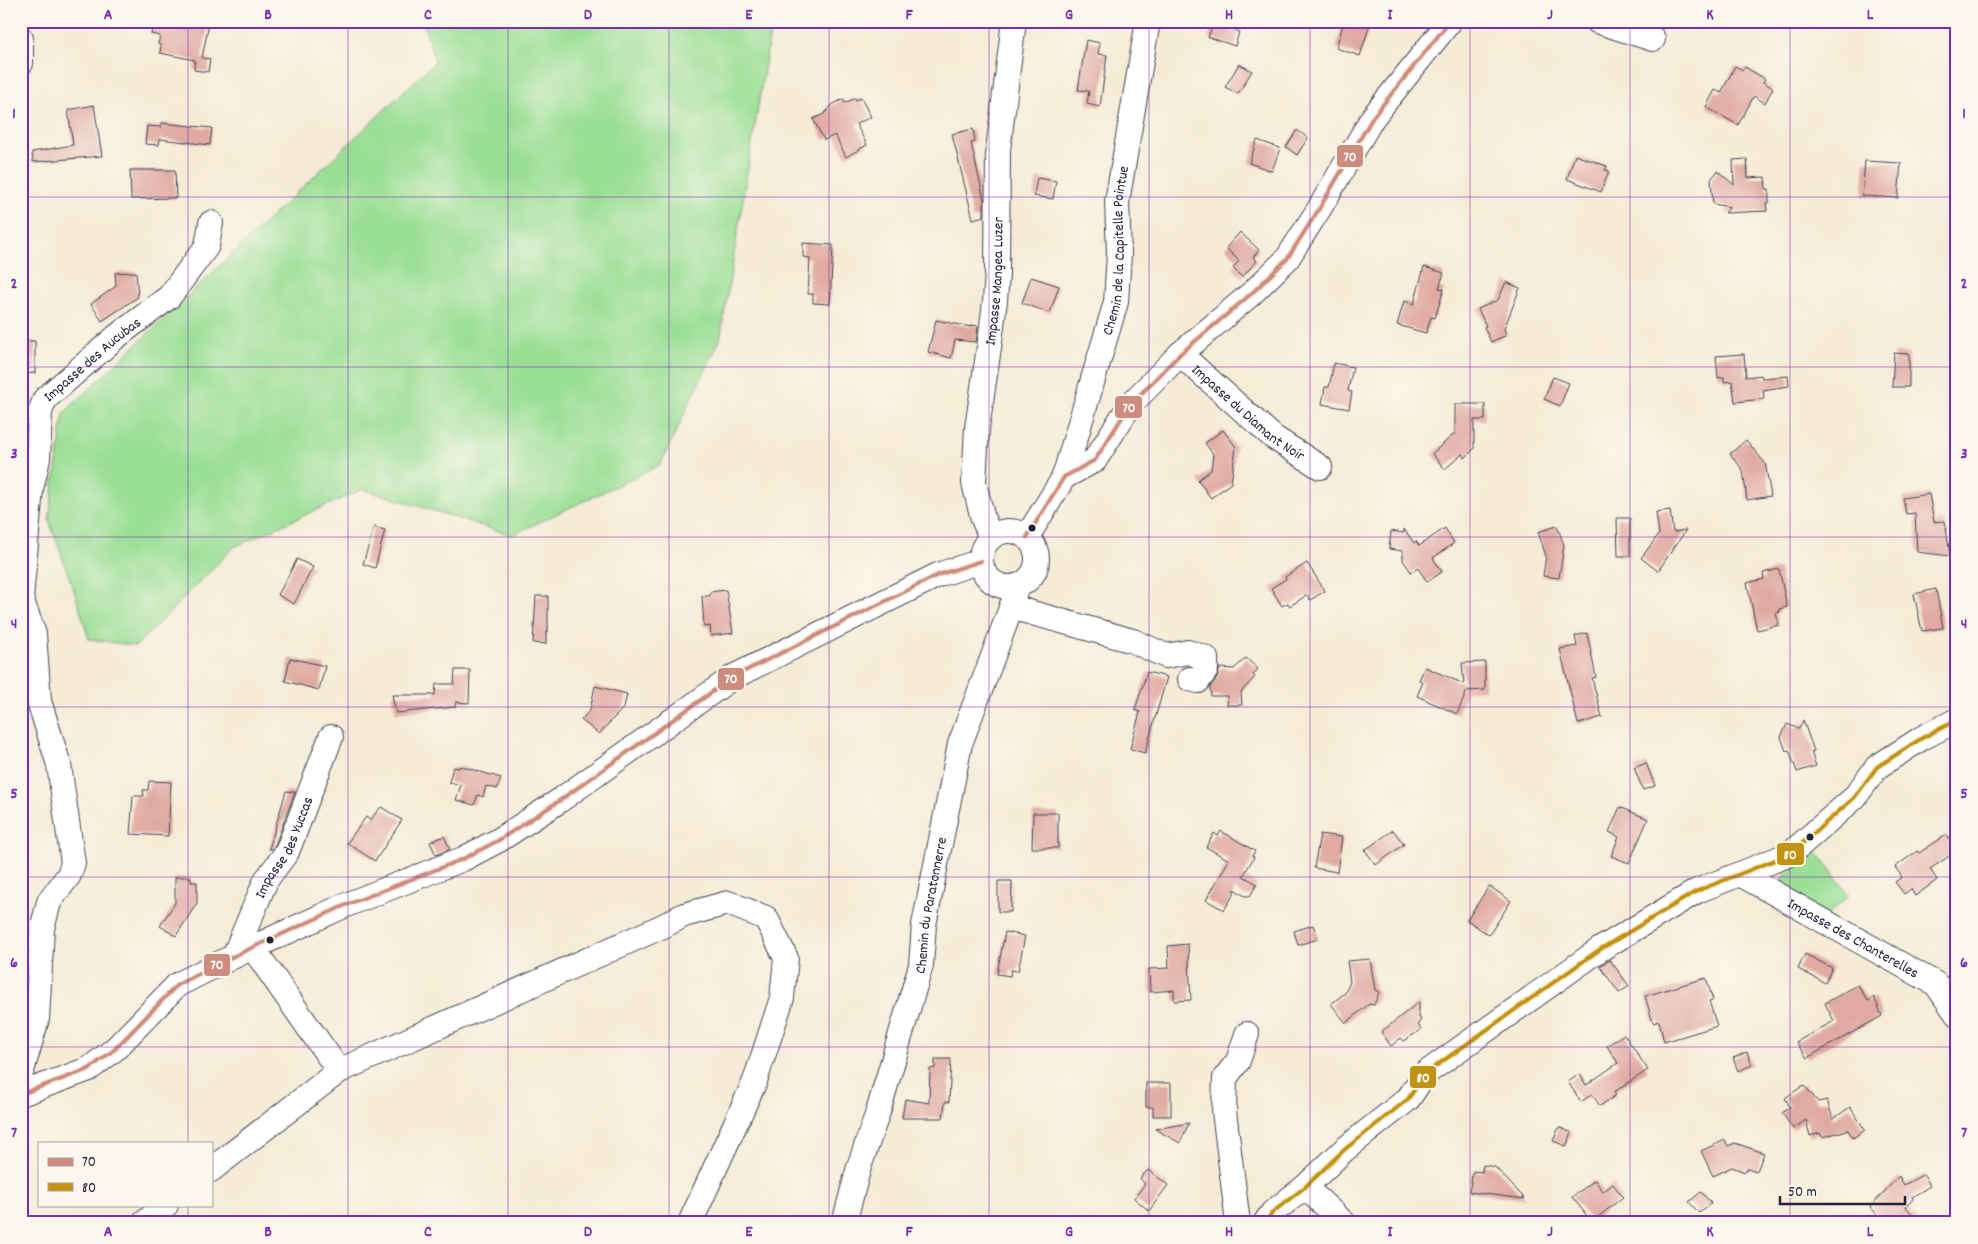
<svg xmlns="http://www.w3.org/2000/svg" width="1978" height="1244" font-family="Dekko,sans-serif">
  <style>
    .green { fill: #9bdf96; stroke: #5e8068 }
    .building { fill: #e0aaa3 }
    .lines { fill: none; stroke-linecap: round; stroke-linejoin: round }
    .minor-casing { stroke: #424052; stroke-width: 26 }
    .minor { stroke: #fff; stroke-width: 24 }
    .bus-1-casing { stroke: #fbf7ec; stroke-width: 8 }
    .bus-2-casing { stroke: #fbf7ec; stroke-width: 8 }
    .bus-1 { stroke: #ce8c7f; stroke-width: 4 }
    .bus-2 { stroke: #c29211; stroke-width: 4 }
    .grid { fill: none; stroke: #7b2cbf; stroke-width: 1; stroke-opacity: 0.55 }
    .bus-dot { fill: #22223b; stroke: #fbf7ec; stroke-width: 2 }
    .labels { text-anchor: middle; stroke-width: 4; stroke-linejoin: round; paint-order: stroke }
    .street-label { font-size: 15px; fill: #22223b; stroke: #fbf7ec }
    .line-badge { stroke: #fbf7ec; stroke-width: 2 }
    .badge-label { font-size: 14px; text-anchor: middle; font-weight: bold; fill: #fff }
    .neatline { fill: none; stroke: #7b2cbf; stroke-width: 2 }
    .grid-label { font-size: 16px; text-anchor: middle; font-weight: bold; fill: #7b2cbf }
  </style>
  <rect width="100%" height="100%" fill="#fbf7ec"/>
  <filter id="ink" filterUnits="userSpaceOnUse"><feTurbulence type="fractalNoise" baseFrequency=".02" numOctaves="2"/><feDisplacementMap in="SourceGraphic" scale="10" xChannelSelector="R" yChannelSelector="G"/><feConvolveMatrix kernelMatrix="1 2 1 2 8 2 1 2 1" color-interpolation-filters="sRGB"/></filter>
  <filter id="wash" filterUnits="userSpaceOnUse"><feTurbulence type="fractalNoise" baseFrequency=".0096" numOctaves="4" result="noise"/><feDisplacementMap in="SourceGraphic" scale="20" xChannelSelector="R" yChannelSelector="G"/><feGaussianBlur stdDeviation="1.12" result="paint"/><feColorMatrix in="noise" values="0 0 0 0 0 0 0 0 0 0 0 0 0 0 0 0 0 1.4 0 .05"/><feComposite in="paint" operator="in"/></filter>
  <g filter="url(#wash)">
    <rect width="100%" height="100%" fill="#f5ebd6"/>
    <!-- green -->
    <g class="green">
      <polygon points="423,21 772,21 720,340 660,465 512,535 363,489 234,547 136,646 89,639 74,590 49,520 64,413 435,62"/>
      <polygon points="1816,851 1849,895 1824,918 1780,880"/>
    </g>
    <g id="blocks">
      <!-- building -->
      <g class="building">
        <polygon points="154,21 199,21 209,23 202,58 210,59 208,72 194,70 195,60 160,53 161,45 158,44 160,36 151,34"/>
        <polygon points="1215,21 1240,21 1236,31 1239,32 1235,46 1208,37"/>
        <polygon points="1344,21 1371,21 1360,56 1336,48"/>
        <polygon points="1086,40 1100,43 1098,54 1107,55 1100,107 1087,104 1089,91 1078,90"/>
        <polygon points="1239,64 1252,71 1238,94 1225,87"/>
        <polygon points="1735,66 1743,70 1745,67 1765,79 1763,82 1773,88 1765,103 1754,96 1738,125 1706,107 1715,90 1721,93"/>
        <polygon points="855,98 856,100 861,98 871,117 856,124 867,145 846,157 835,135 824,140 813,119 824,114 832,105 843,99 845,103"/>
        <polygon points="94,105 102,156 33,162 32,152 73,145 68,110"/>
        <polygon points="161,123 212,128 210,145 160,139 159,145 145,144 147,126 161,127"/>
        <polygon points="973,129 975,142 971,143 984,200 984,216 973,219 952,134"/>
        <polygon points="1297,130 1308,138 1297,155 1286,147"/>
        <polygon points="1257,140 1280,148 1272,171 1249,163"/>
        <polygon points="1575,155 1607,166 1605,170 1609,171 1601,192 1567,179"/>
        <polygon points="1747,159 1748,178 1765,177 1766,189 1769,189 1769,203 1766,203 1767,211 1725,213 1730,207 1713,204 1711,179 1718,171 1734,185 1733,160"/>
        <polygon points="1865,161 1901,163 1898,198 1862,196"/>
        <polygon points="130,170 175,170 176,198 131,199"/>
        <polygon points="1037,178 1056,181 1053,199 1034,196"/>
        <polygon points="1240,232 1259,250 1253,257 1257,261 1242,277 1233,268 1239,261 1226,248"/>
        <polygon points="803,243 833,245 830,304 813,303 813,294 808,294 810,258 803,257"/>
        <polygon points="1424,267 1444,273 1439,288 1444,289 1435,318 1431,317 1426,333 1397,325 1404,301 1414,304"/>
        <polygon points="136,272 138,297 102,321 91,304 116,286 115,273"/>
        <polygon points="1031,277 1059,286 1050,313 1022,303"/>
        <polygon points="1506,282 1520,288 1504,329 1507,335 1491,342 1484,327 1486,326 1478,309 1498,300"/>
        <polygon points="936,320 971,327 972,325 978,326 976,342 955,340 951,358 928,352"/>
        <polygon points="21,341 35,341 35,373 21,374"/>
        <polygon points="1894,353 1909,354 1909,387 1892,387"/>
        <polygon points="1744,354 1746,377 1761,375 1762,378 1788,376 1789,386 1763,390 1764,399 1735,402 1732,381 1724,382 1724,377 1718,378 1716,356"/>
        <polygon points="1334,363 1353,367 1348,391 1352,392 1349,409 1322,404 1325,387 1329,387"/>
        <polygon points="1553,377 1569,383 1560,406 1544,399"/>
        <polygon points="1455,404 1485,404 1485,420 1474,420 1474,449 1465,458 1462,454 1445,469 1432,454 1455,433"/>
        <polygon points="1223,430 1236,447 1231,483 1211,498 1198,480 1211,470 1213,454 1205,443"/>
        <polygon points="1746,440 1765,463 1771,496 1747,500 1743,470 1730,454"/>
        <polygon points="1929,494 1934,522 1945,521 1950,556 1917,552 1915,513 1906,514 1903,498"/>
        <polygon points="1670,510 1673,532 1686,530 1658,571 1641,558 1659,534 1656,512"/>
        <polygon points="1617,518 1630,518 1630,556 1618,556"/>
        <polygon points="1557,526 1564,545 1559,578 1543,576 1546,556 1538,532"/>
        <polygon points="374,527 385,530 375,568 363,564"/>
        <polygon points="1445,528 1454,543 1433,558 1442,572 1427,582 1418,568 1411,572 1403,560 1403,551 1389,549 1391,531 1404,533 1404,529 1414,543 1416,541 1419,546"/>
        <polygon points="297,559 313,567 294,604 278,595"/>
        <polygon points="1307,563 1325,591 1310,600 1307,595 1290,606 1288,603 1282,606 1271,588 1286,579 1285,577"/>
        <polygon points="1779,569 1787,607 1779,609 1780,612 1776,613 1779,625 1757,630 1747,583 1764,579 1763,573"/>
        <polygon points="1936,589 1943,628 1922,631 1914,594"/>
        <polygon points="726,590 733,633 711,636 710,626 704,627 702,596 710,596 710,592"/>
        <polygon points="536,596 548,596 548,632 546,632 546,644 533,643"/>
        <polygon points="1587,633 1596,677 1592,678 1602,717 1578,724 1560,649 1577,646 1575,636"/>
        <polygon points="290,658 325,666 319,690 285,681"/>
        <polygon points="1246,658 1258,669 1253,675 1255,677 1241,692 1242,705 1227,705 1228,696 1211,696 1210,687 1217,678 1220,668 1234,669"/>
        <polygon points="1485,662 1485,690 1467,691 1457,714 1417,696 1423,682 1419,680 1425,667 1464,684 1462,663"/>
        <polygon points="455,670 470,670 469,703 456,702 455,707 396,713 392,695 435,695 436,684 454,684"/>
        <polygon points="1147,672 1167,677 1145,753 1130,749 1140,712 1135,710"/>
        <polygon points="595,686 627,694 624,707 599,734 581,720 590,710"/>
        <polygon points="1803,720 1814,751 1811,752 1816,766 1797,772 1789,750 1786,751 1781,737 1787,724 1799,729"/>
        <polygon points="1646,763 1655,786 1643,790 1634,768"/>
        <polygon points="460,766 501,778 497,789 486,786 483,797 478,795 474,805 456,800 461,785 449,782 453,767 459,768"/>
        <polygon points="149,781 171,782 168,836 130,834 133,796 144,796 143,790 148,790"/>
        <polygon points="286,791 295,792 275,845 272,849 269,849"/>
        <polygon points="381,807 402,820 375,861 347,843 366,817 370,820"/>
        <polygon points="1620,807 1648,819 1629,863 1611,856 1619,837 1609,832"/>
        <polygon points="1033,813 1058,813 1058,848 1032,848"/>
        <polygon points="1393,830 1404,844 1376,865 1365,850"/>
        <polygon points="1221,831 1255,851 1252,856 1254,857 1243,876 1257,884 1250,896 1245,896 1234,889 1234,894 1224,910 1206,900 1229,860 1206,847 1214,833 1218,836"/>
        <polygon points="1320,834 1342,837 1337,872 1314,868"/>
        <polygon points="1946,835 1957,851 1930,869 1937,880 1915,896 1911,889 1904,894 1895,882 1902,877 1895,867 1917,851 1919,853"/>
        <polygon points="444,836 450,849 436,855 430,842"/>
        <polygon points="175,877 191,877 191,882 197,882 197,903 176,936 160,926 175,903"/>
        <polygon points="998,881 1012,881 1011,912 998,912"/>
        <polygon points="1489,886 1511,901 1489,935 1467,920"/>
        <polygon points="1313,925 1318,939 1298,945 1294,931"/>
        <polygon points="1005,932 1025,936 1018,971 1011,970 1010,976 997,974"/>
        <polygon points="1188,944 1191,1000 1174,1001 1174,990 1150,992 1149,969 1169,968 1168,946"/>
        <polygon points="1805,954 1832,968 1825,983 1798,969"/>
        <polygon points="1370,959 1375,990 1379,992 1374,1005 1369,1004 1346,1023 1331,1004 1345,993 1350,982 1347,961"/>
        <polygon points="1610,960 1629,986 1619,993 1600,966"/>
        <polygon points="1706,978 1713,1000 1709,1001 1717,1026 1664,1042 1659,1021 1653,1023 1645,996"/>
        <polygon points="1858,985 1868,1001 1874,997 1882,1016 1807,1058 1796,1042 1834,1021 1825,1003"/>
        <polygon points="1419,1002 1419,1017 1421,1020 1418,1024 1421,1030 1404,1041 1401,1038 1391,1046 1381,1032"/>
        <polygon points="1624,1034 1648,1070 1614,1092 1616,1095 1600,1106 1592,1094 1581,1102 1568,1082 1580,1074 1586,1085 1618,1063 1607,1046"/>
        <polygon points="1747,1052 1752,1065 1738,1071 1733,1058"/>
        <polygon points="935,1059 951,1059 949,1102 945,1102 943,1118 902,1118 905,1099 929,1103 930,1069 935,1068"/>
        <polygon points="1146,1083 1171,1083 1171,1116 1153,1116 1153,1107 1146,1107"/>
        <polygon points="1804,1085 1818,1102 1827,1100 1833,1119 1850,1107 1865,1130 1853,1138 1848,1130 1822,1137 1820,1133 1810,1136 1806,1120 1793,1129 1782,1113 1790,1107 1785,1098"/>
        <polygon points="1189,1123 1180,1143 1155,1129"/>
        <polygon points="1559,1127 1572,1133 1566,1146 1553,1141"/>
        <polygon points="1725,1140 1728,1146 1735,1143 1764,1153 1757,1171 1747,1168 1745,1172 1732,1167 1713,1176 1701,1151"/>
        <polygon points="1483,1165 1495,1167 1525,1199 1469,1192 1473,1171 1482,1172"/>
        <polygon points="1148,1170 1168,1185 1149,1211 1134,1198 1145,1184 1140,1178"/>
        <polygon points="1924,1174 1930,1186 1912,1197 1913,1199 1906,1207 1920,1223 1885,1223 1870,1207 1899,1176 1904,1185"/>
        <polygon points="1595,1180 1603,1192 1613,1184 1623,1197 1592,1222 1572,1197"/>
        <polygon points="1701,1192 1711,1203 1699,1213 1689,1202"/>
      </g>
    </g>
  </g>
  <g filter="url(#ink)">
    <use href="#blocks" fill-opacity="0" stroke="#424052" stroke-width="1"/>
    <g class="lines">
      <defs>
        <g id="minor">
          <polyline points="1597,21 1653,39"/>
          <polyline points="21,39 21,63"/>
          <path id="s1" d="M1180 354 1273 437 1320 467"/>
          <path id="s2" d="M1064 477 1116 302 1119 254 1117 202 1148 21"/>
          <circle cx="1009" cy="559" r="28"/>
          <path id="s3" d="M991 537 983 519 974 483 977 428 991 334 995 301 997 273 998 150 1014 21"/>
          <polyline points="1027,537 1064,477 1095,460 1130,405 1180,354 1251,294 1287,259 1319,209 1373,117 1450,21"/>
          <polyline points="1011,607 1133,641 1166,656 1188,652 1206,658 1206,670 1198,681 1190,679"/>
          <path id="s4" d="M1740 874 1936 984 1957 1014"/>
          <polyline points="253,948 339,1071"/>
          <path id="s5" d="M234 956 266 880 287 852 331 737"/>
          <path id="s6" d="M21 1074 37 1019 42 929 49 902 69 875 73 863 59 765 39 701 34 634 21 598 31 489 38 459 40 412 45 399 116 337 169 297 207 246 211 223"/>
          <polyline points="21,1094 89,1069 115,1049 177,985 234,956 346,905 463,859 499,840 559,801 733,677 938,575 981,561"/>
          <polyline points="211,1170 339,1071 663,926 684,915 728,903 766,918 786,958 782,998 755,1081 690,1223"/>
          <polyline points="1305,1187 1344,1223"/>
          <polyline points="144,1223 166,1205"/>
          <path id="s7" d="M844 1223 859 1167 878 1112 921 965 924 925 960 744 1014 600V587"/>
          <polyline points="1238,1223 1224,1111 1225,1078 1238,1061 1247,1034"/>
          <polyline points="1265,1223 1273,1212 1305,1187 1344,1150 1408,1099 1426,1073 1599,950 1697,891 1790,854 1854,798 1877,767 1922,738 1957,720"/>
        </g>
      </defs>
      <!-- minor casing -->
      <use href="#minor" class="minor-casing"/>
      <!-- minor -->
      <use href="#minor" class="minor"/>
      <defs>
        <g id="bus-1">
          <polyline points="1027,537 1064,477 1095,460 1130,405 1180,354 1251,294 1287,259 1319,209 1373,117 1450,21"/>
          <polyline points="21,1094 89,1069 115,1049 177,985 234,956 346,905 463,859 499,840 559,801 733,677 938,575 981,561"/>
        </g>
        <polyline id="bus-2" points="1265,1223 1273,1212 1305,1187 1344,1150 1408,1099 1426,1073 1599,950 1697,891 1790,854 1854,798 1877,767 1922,738 1957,720"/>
      </defs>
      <!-- bus-1 casing -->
      <use href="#bus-1" class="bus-1-casing"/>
      <!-- bus-2 casing -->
      <use href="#bus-2" class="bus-2-casing"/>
      <!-- bus-1 -->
      <use href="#bus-1" class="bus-1"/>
      <!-- bus-2 -->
      <use href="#bus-2" class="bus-2"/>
    </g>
  </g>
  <!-- grid -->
  <path class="grid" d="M188 21V1143M348 21V1223M508 21V1223M669 21V1223M829 21V1223M989 21V1223M1149 21V1223M1310 21V1223M1470 21V1223M1630 21V1223M1790 21V1223M21 197H1957M21 367H1957M21 537H1957M21 707H1957M21 877H1957M21 1047H1957M188 1205V1223"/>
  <!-- markers -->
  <g class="bus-dot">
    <circle cx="1032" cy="528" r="4.5"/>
    <circle cx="1810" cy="837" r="4.5"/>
    <circle cx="270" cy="940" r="4.5"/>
  </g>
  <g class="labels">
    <!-- street labels -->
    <g class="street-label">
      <text dy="5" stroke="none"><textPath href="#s2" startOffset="234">Chemin de la Capitelle Pointue</textPath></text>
      <text dy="5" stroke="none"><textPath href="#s3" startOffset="260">Impasse Mangea Luzer</textPath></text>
      <text dy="5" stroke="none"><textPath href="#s6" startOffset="756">Impasse des Aucubas</textPath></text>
      <text dy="5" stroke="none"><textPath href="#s1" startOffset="90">Impasse du Diamant Noir</textPath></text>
      <text dy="5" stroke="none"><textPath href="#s5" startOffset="120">Impasse des Yuccas</textPath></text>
      <text dy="5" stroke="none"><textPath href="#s7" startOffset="330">Chemin du Paratonnerre</textPath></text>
      <text dy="5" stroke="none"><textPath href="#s4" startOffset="130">Impasse des Chanterelles</textPath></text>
    </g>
  </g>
  <g class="line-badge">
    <rect x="1336" y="144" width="28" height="24" rx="5" fill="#ce8c7f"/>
    <rect x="1114" y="395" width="29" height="24" rx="5" fill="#ce8c7f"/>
    <rect x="717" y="667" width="28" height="24" rx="5" fill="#ce8c7f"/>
    <rect x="1776" y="842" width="29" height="24" rx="5" fill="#c29211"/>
    <rect x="203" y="953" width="28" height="24" rx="5" fill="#ce8c7f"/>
    <rect x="1409" y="1065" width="28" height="24" rx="5" fill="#c29211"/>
  </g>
  <g class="badge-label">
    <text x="1350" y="161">70</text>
    <text x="1129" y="412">70</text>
    <text x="731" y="683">70</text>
    <text x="1790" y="859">80</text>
    <text x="217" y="969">70</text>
    <text x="1423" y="1082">80</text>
  </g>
  <!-- margin -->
  <rect width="1978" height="1244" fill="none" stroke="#fbf7ec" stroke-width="55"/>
  <!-- legend -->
  <rect x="38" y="1142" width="175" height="65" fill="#fbf7ec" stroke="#a4a2a5"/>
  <rect x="48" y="1158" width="25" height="8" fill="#ce8c7f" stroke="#a4a2a5"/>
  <text x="82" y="1166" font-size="15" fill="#22223b">70</text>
  <rect x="48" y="1183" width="25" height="8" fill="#c29211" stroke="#a4a2a5"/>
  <text x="82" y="1192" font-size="15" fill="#22223b">80</text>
  <!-- scale -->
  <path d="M1780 1196v8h125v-8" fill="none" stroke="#22223b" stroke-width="2.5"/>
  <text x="1788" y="1196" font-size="15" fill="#22223b" stroke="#fbf7ec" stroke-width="4" paint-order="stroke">50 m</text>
  <rect x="28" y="28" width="1922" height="1188" class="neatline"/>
  <g class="grid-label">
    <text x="108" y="19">A</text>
    <text x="268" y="19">B</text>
    <text x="428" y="19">C</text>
    <text x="588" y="19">D</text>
    <text x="749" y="19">E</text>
    <text x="909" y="19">F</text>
    <text x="1069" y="19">G</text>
    <text x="1229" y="19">H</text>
    <text x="1390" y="19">I</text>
    <text x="1550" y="19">J</text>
    <text x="1710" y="19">K</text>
    <text x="1870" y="19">L</text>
    <text x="14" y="118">1</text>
    <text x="1964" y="118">1</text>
    <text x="14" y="288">2</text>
    <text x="1964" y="288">2</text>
    <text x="14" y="458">3</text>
    <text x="1964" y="458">3</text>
    <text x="14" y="628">4</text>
    <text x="1964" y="628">4</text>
    <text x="14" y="798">5</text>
    <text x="1964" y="798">5</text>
    <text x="14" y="967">6</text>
    <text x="1964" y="967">6</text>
    <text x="14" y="1137">7</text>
    <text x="1964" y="1137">7</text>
    <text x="108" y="1236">A</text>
    <text x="268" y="1236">B</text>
    <text x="428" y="1236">C</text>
    <text x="588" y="1236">D</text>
    <text x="749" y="1236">E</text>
    <text x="909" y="1236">F</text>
    <text x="1069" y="1236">G</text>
    <text x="1229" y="1236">H</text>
    <text x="1390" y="1236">I</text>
    <text x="1550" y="1236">J</text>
    <text x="1710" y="1236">K</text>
    <text x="1870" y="1236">L</text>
  </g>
</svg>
